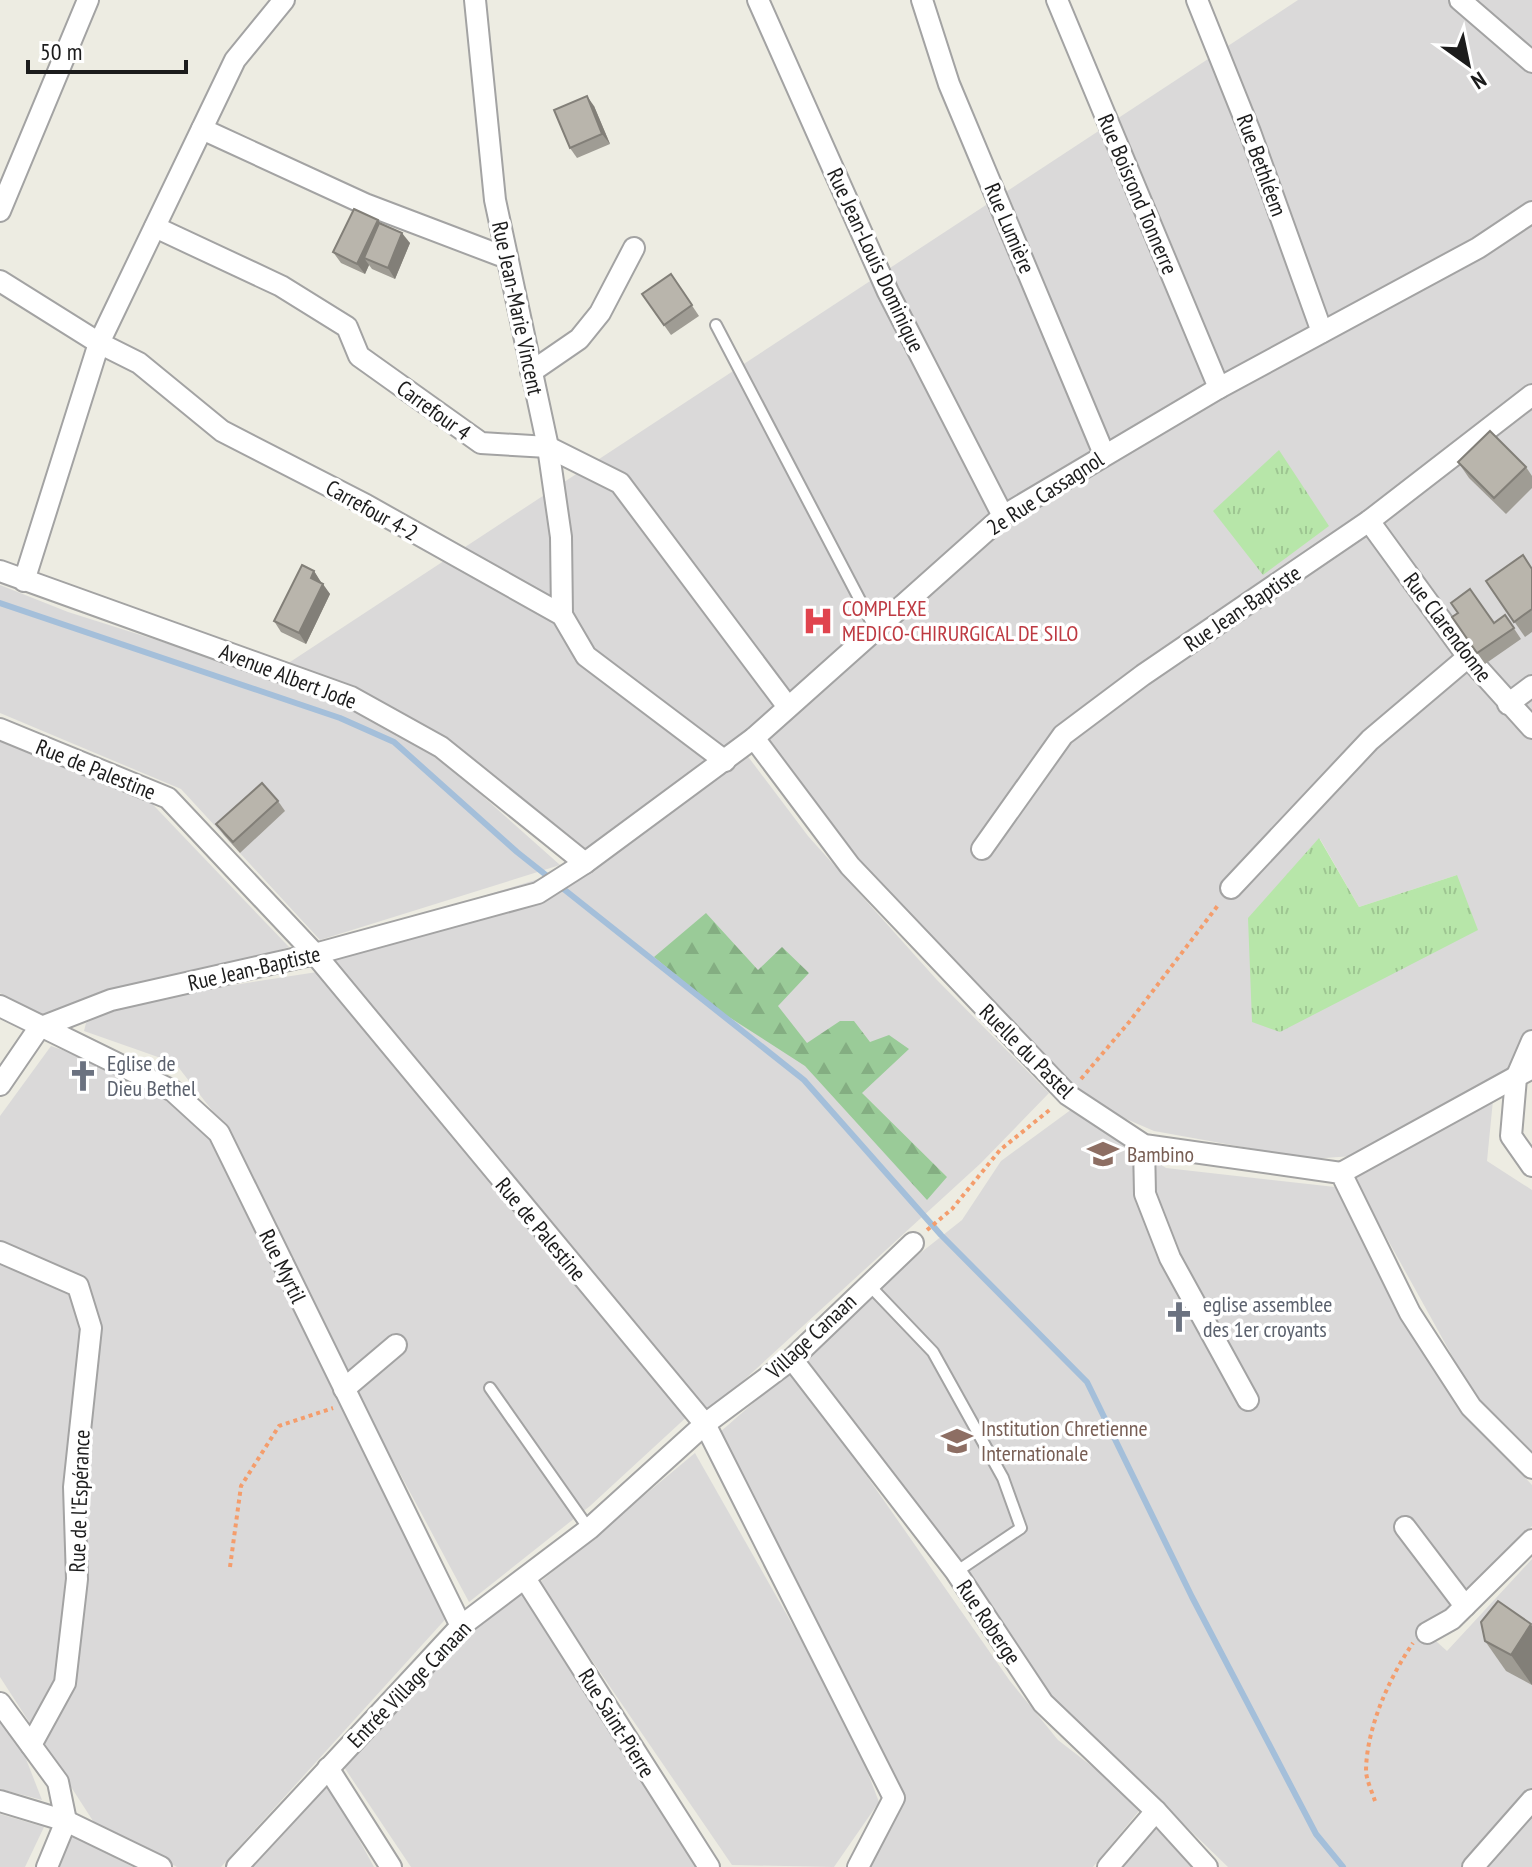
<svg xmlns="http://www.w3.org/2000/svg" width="1532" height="1867" font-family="'PT Sans Narrow',sans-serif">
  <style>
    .residential { fill: #dad9d9; fill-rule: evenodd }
    .grass { fill: url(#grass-tufts) }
    .forest { fill: url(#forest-firs) }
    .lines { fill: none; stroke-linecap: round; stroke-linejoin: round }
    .stream { stroke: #a4bfda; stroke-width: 6 }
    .service-casing { stroke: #a3a3a3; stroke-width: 14 }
    .minor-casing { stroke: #a3a3a3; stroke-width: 24 }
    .path { stroke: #f49d6c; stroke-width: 4; stroke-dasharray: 4 4; stroke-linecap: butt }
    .service { stroke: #fff; stroke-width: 10 }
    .minor { stroke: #fff; stroke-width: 20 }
    .wall { fill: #9f9c94 }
    .shaded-wall { fill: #827f78 }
    .building { fill: #b9b5ac; stroke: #827f78; stroke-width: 2 }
    .labels { text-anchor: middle; stroke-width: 7; stroke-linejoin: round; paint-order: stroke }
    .street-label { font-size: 22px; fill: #1c1c1c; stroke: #fff }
    .health-label { font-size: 22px; fill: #be3a42; stroke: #fff; text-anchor: start }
    .worship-label { font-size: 22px; fill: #5b616d; stroke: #fff; text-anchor: start }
    .education-label { font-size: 22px; fill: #785e54; stroke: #fff; text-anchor: start }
  </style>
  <defs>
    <pattern id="grass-tufts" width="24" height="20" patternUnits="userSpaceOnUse" patternTransform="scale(2)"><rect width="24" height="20" fill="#b7e6a9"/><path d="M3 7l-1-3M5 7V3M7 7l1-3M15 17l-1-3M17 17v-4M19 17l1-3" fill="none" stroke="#9dc591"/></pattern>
    <pattern id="forest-firs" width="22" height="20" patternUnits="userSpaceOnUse" patternTransform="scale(2)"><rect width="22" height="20" fill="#9acb98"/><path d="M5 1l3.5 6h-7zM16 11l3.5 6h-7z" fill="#84ae82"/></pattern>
  </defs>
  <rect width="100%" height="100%" fill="#edece2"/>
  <!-- residential -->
  <g class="residential">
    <polygon points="1298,0 1532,0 1532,202 1372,298 1187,396 1086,455 930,568 740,746 808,836 937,980 1049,1093 981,1163 709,1412 580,1265 320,947 564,871 585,854 445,743 287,664"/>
    <path d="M1532 217V1055L1469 1097 1353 1156 1310 1159 1154 1131 1089 1103 860 871 765 745 894 607 1143 432ZM1320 839 1359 907 1457 875 1252 1022Z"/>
    <polygon points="0,585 68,612 349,701 432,751 560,865 320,940 181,789 0,713"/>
    <polygon points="0,740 138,789 289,947 46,1020 0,993"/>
    <polygon points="317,972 498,1192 691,1413 590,1506 469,1602 354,1388 229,1132 175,1063 84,1031 86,1023 125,1002"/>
    <polygon points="51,1046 122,1071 215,1134 451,1613 221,1867 177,1867 95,1824 0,1677 0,1116"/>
    <polygon points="1493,1100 1487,1161 1532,1190 1532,1455 1476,1399 1353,1177"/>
    <polygon points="1072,1109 1166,1168 1335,1187 1462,1411 1532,1485 1532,1526 1427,1633 1447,1651 1532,1559 1532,1867 1228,1867 1049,1694 807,1359 899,1270 962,1220 1001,1161"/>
    <polygon points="792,1369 1010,1681 1058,1740 1143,1806 1093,1867 866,1867 906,1798 719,1433"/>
    <polygon points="695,1453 850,1726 879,1802 834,1867 732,1865 539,1583"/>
    <polygon points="522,1593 636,1768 698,1867 411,1867 344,1767 469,1633"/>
    <polygon points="0,1718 19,1741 42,1800 0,1789"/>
    <polygon points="328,1783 374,1867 249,1867"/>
    <polygon points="0,1814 44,1827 25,1867 0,1867"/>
    <polygon points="1144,1819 1159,1827 1196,1867 1117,1867"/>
    <polygon points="68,1834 133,1867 55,1867"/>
  </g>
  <!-- grass -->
  <g class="grass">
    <polygon points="1279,450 1329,526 1263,575 1213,511"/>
    <polygon points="1319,838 1359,907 1457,875 1478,930 1280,1032 1252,1022 1248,918"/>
  </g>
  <!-- forest -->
  <polygon class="forest" points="706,913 758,970 782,947 809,973 778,1006 807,1043 840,1021 854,1021 870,1042 889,1035 909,1049 862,1093 947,1177 927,1200 805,1066 718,1010 654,957"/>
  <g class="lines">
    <!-- stream -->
    <polyline class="stream" points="0,603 340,718 394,742 517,852 804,1080 941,1235 1087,1382 1192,1597 1316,1834 1343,1867"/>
    <defs>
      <g id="service">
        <polyline points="716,325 874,627"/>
        <polyline points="869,1285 933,1352 1003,1478 1021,1528 956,1572"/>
        <polyline points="490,1388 589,1529"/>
      </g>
      <g id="minor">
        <polyline points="475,0 495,200 548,447 561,537 562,615"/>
        <polyline points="758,0 888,292 1003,516"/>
        <polyline points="922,0 949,84 1104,454"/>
        <polyline points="1057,0 1219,388"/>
        <polyline points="1197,0 1250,132 1322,332"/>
        <polyline points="1460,0 1532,62"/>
        <polyline points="202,129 365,204 507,258"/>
        <polyline points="0,211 88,0"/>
        <polyline points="155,227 281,286 347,327 359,356 481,443 548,447 620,483 788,707"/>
        <polyline points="0,281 99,343 139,363 222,431 366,505 562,615 586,656 725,761"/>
        <polyline points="531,372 579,339 600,313 634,248"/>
        <polyline points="1369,521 1468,657 1532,728"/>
        <polyline points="0,571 351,697 441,747 585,863"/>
        <polyline points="24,581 99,343 235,60 284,0"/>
        <polyline points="1508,704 1532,686"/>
        <polyline points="0,729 168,798 315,954 705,1424 894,1798 858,1867"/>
        <polyline points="754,738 850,866 1068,1095 1144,1145 1341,1173 1410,1313 1471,1407 1532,1468"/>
        <polyline points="982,849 1063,735 1143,675 1369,521 1532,395"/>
        <polyline points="1231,888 1370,740 1468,657"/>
        <polyline points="0,1006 173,1091 219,1133 461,1626"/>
        <polyline points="1532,1041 1516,1078 1511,1136 1532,1166"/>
        <polyline points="0,1085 39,1028 111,1000 315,954 538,893 585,863 754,738 1003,516 1219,388 1478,248 1532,212"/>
        <polyline points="1144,1145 1145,1194 1170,1258 1248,1400"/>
        <polyline points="1341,1173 1532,1068"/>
        <polyline points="0,1252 78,1286 91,1328 74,1487 77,1579 65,1683 31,1745"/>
        <polyline points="792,1359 956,1572 1043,1703 1156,1811 1207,1867"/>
        <polyline points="344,1389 396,1345"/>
        <polyline points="1405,1527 1465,1606"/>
        <polyline points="526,1580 709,1867"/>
        <polyline points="1427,1633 1452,1619 1532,1540"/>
        <polyline points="0,1703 58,1782 66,1821 47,1867"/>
        <polyline points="328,1768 391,1867"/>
        <polyline points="0,1801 66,1821 161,1867"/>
        <polyline points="237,1867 461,1626 589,1529 705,1424 792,1359 913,1243"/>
        <polyline points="1108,1867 1156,1811"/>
        <polyline points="1473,1867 1532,1800"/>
      </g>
    </defs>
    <!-- service casing -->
    <use href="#service" class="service-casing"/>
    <!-- minor casing -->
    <use href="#minor" class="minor-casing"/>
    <!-- path -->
    <g class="path">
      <polyline points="1081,1079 1130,1021 1219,904"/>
      <polyline points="927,1230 952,1209 1000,1150 1052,1108"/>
      <polyline points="230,1567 241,1486 279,1426 333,1408"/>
      <path d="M1375 1801C1372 1792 1367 1781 1366 1772 1366 1729 1389 1678 1413 1643"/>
    </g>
    <!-- service -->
    <use href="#service" class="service"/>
    <!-- minor -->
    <use href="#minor" class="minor"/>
  </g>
  <!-- wall -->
  <g class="wall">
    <polygon points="594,106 610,144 577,158 570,148"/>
    <polygon points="378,220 381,224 410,243 395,279 372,269 369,265 365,274 341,263 333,252"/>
    <polygon points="671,274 699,316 671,335 642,294"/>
    <polygon points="1458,462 1526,467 1532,476 1532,488 1506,514 1469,478"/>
    <polygon points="1532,568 1532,632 1525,637 1486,581"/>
    <polygon points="314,571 321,583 330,594 306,644 281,632 274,621"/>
    <polygon points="1505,615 1521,639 1485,664 1452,617 1494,623"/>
    <polygon points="278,801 285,811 240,853 224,835 216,824"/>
    <polygon points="1531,1624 1532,1685 1506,1671 1485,1641"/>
  </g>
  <!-- shaded-wall -->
  <g class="shaded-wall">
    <polygon points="587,96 594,106 610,144 602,134"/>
    <polygon points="378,220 386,231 364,258 369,265 365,274 357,264"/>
    <polygon points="402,233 410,243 395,279 388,268"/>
    <polygon points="314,571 321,582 318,588 311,578"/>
    <polygon points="323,584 330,594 306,644 299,633"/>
    <polygon points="1531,1624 1532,1626 1532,1685 1511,1655"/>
  </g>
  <!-- building -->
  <g class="building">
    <polygon points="587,96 602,134 570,148 554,110"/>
    <polygon points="354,209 378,220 357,264 333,252"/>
    <polygon points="379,223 402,233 388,268 364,258"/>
    <polygon points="671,274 692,305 664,325 642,294"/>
    <polygon points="1490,431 1526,467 1494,498 1458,462"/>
    <polygon points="1523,555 1532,569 1532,609 1514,622 1486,581"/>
    <polygon points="302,565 314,571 311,578 323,584 299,633 274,621"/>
    <polygon points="1470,589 1494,623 1505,615 1514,628 1477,653 1452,617 1458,613 1451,603"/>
    <polygon points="262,783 278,801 233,842 216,824"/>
    <polygon points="1498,1601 1531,1624 1511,1655 1485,1641 1481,1622"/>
  </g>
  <!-- icons -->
  <defs>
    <symbol id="hospital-bare" viewBox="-9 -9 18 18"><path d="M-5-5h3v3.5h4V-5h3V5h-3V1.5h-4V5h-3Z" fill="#e0444e" stroke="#fff" stroke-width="2.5" paint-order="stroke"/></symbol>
    <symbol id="church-bare" viewBox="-9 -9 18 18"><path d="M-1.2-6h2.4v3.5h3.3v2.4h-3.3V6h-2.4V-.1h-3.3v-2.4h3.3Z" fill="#6b7280" stroke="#fff" stroke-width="2.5" paint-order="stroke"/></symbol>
    <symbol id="school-bare" viewBox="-9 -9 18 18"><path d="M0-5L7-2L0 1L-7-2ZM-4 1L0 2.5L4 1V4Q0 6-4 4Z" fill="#8d6e63" stroke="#fff" stroke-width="2.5" paint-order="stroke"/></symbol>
  </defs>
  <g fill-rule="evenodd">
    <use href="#hospital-bare" x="796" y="599" width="44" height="44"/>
    <use href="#church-bare" x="61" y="1054" width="44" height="44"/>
    <use href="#school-bare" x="1081" y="1132" width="44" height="44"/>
    <use href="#church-bare" x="1157" y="1295" width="44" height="44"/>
    <use href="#school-bare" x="935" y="1419" width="44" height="44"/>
  </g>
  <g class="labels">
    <!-- street labels -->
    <g class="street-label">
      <text transform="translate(1262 165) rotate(70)" y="8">Rue Bethléem</text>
      <text transform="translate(1138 194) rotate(67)" y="8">Rue Boisrond Tonnerre</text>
      <text transform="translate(1010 228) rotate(67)" y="8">Rue Lumière</text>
      <text transform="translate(876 260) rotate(65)" y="8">Rue Jean-Louis Dominique</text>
      <text transform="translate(518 308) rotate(78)" y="8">Rue Jean-Marie Vincent</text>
      <text transform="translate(434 410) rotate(36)" y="8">Carrefour 4</text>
      <text transform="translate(1045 493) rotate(-33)" y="8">2e Rue Cassagnol</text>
      <text transform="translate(372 510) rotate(29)" y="8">Carrefour 4-2</text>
      <text transform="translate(1242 608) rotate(-34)" y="8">Rue Jean-Baptiste</text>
      <text transform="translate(1448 627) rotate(53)" y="8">Rue Clarendonne</text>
      <text transform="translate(288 676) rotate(21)" y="8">Avenue Albert Jode</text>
      <text transform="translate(96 769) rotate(22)" y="8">Rue de Palestine</text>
      <text transform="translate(254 968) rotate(-13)" y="8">Rue Jean-Baptiste</text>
      <text transform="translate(1027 1051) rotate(45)" y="8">Ruelle du Pastel</text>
      <text transform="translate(541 1229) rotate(50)" y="8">Rue de Palestine</text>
      <text transform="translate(283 1266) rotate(64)" y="8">Rue Myrtil</text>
      <text transform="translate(811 1336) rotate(-43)" y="8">Village Canaan</text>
      <text transform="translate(79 1501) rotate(-88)" y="8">Rue de l'Espérance</text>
      <text transform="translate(989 1622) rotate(56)" y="8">Rue Roberge</text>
      <text transform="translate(409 1684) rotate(-46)" y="8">Entrée Village Canaan</text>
      <text transform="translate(617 1723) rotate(58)" y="8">Rue Saint-Pierre</text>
    </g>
    <!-- health labels -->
    <g class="health-label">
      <text x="842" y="616">COMPLEXE<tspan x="842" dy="25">MEDICO-CHIRURGICAL DE SILO</tspan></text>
    </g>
    <!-- worship labels -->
    <g class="worship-label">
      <text x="107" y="1071">Eglise de<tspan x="107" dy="25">Dieu Bethel</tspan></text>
      <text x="1203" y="1312">eglise assemblee<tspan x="1203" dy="25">des 1er croyants</tspan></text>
    </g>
    <!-- education labels -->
    <g class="education-label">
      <text x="1127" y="1162">Bambino</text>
      <text x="981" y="1436">Institution Chretienne<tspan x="981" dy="25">Internationale</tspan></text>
    </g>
  </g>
  <!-- north arrow -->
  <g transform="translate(1468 64) rotate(147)" stroke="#ffffff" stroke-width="6" paint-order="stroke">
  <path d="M0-6L14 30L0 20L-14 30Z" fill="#1c1c1c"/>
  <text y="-12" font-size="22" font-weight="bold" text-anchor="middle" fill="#1c1c1c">N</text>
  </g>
  <!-- scale -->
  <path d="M28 60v12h158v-12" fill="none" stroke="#1c1c1c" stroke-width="4"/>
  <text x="40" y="60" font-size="24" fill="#1c1c1c" stroke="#ffffff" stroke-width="6" paint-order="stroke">50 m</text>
</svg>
